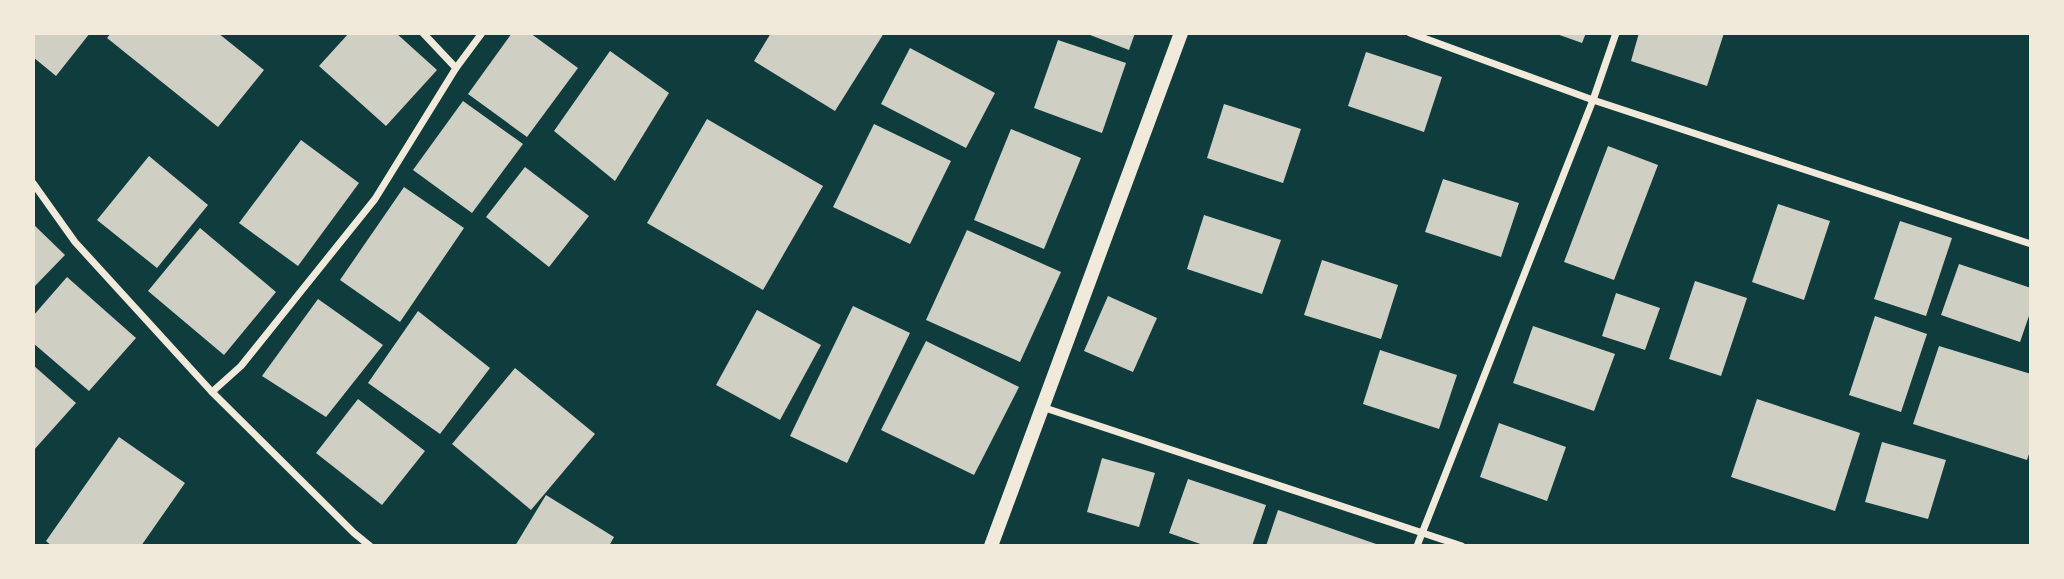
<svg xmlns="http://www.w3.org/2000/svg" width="2064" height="579" font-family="'Times New Roman',serif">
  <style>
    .building { fill: #cfcfc3 }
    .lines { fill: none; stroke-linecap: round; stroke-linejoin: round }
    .minor { stroke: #f1e9da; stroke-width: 7 }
    .secondary { stroke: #f1e9da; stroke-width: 14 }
  </style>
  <rect width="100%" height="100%" fill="#0f3d3e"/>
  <!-- building -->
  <g class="building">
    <polygon points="33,33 90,33 56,76 33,57"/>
    <polygon points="111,33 218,33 264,70 218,127 107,38"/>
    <polygon points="349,33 396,33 437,70 386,126 319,66"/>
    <polygon points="512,33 530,33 578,68 527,137 468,94"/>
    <polygon points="771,33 884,33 835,111 754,61"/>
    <polygon points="1085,33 1135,33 1129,50"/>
    <polygon points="1554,33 1586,33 1582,43"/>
    <polygon points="1639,33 1724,33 1707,86 1631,61"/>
    <polygon points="1058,40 1126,63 1102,133 1034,108"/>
    <polygon points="910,48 995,93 966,148 881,104"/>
    <polygon points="610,51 669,93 615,181 554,131"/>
    <polygon points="1366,52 1442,77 1424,132 1348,106"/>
    <polygon points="463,101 523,144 472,213 413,170"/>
    <polygon points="1224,104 1301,129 1283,183 1207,158"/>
    <polygon points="707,119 823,186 763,290 647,223"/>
    <polygon points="874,124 951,161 910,244 833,207"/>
    <polygon points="1011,129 1081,158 1044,249 974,220"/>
    <polygon points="301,140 359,183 298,266 239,223"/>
    <polygon points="1608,146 1658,165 1614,280 1564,262"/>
    <polygon points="149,156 208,205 157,268 97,220"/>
    <polygon points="525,167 589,216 549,267 486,217"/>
    <polygon points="1443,179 1519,203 1501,257 1425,232"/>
    <polygon points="404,187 464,228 400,322 340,280"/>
    <polygon points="1778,204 1830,221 1804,300 1752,282"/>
    <polygon points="1204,215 1281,240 1262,294 1187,269"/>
    <polygon points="1900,221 1952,238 1926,316 1874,299"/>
    <polygon points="33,224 65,255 33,288"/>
    <polygon points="200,228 276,292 224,355 148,291"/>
    <polygon points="967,230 1061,272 1020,362 926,320"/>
    <polygon points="1322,260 1398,285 1381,339 1304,315"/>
    <polygon points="1959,264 2031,288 2031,310 2020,342 1941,315"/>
    <polygon points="67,277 136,338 89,391 33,343 33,316"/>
    <polygon points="1695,281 1747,298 1721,376 1669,359"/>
    <polygon points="1616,293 1660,308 1645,350 1602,336"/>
    <polygon points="1108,296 1157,318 1133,372 1084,351"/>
    <polygon points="318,299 383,345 326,417 262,376"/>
    <polygon points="853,306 910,333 847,463 790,436"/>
    <polygon points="757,310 821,345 780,420 716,385"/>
    <polygon points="418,311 490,368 440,434 368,383"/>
    <polygon points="1875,316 1927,334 1901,412 1849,395"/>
    <polygon points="1533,326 1615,354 1594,411 1513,383"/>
    <polygon points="926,341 1019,387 974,475 881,430"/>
    <polygon points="1939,346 2031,374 2031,448 2027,460 1913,424"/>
    <polygon points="1380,350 1457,375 1439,429 1363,404"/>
    <polygon points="33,365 76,403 33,451"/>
    <polygon points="515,368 595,434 531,510 452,444"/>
    <polygon points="358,399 425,451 382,505 316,453"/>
    <polygon points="1757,399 1860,433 1835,511 1731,477"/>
    <polygon points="1499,423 1566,447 1547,501 1480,477"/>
    <polygon points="119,437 185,483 141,546 52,546 46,541"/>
    <polygon points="1882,442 1946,460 1928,519 1865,502"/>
    <polygon points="1102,458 1155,473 1139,527 1087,512"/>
    <polygon points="1188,479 1266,505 1252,546 1206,546 1169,533"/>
    <polygon points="546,495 614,537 609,546 515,546"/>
    <polygon points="1278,510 1379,545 1379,546 1266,546"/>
  </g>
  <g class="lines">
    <!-- minor -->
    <g class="minor">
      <polyline points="423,33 456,68"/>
      <polyline points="1410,33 1593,100 2031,244"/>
      <polyline points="33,183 75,242 212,392 354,533 370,546"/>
      <polyline points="212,392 241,366 375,199 456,68 482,33"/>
      <polyline points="1042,407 1462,546"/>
      <polyline points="1417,546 1593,100 1616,33"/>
    </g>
    <!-- secondary -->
    <polyline class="secondary" points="991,546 1181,33"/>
  </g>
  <!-- border -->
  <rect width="2064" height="579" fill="none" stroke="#f1e9da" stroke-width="70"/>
</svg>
